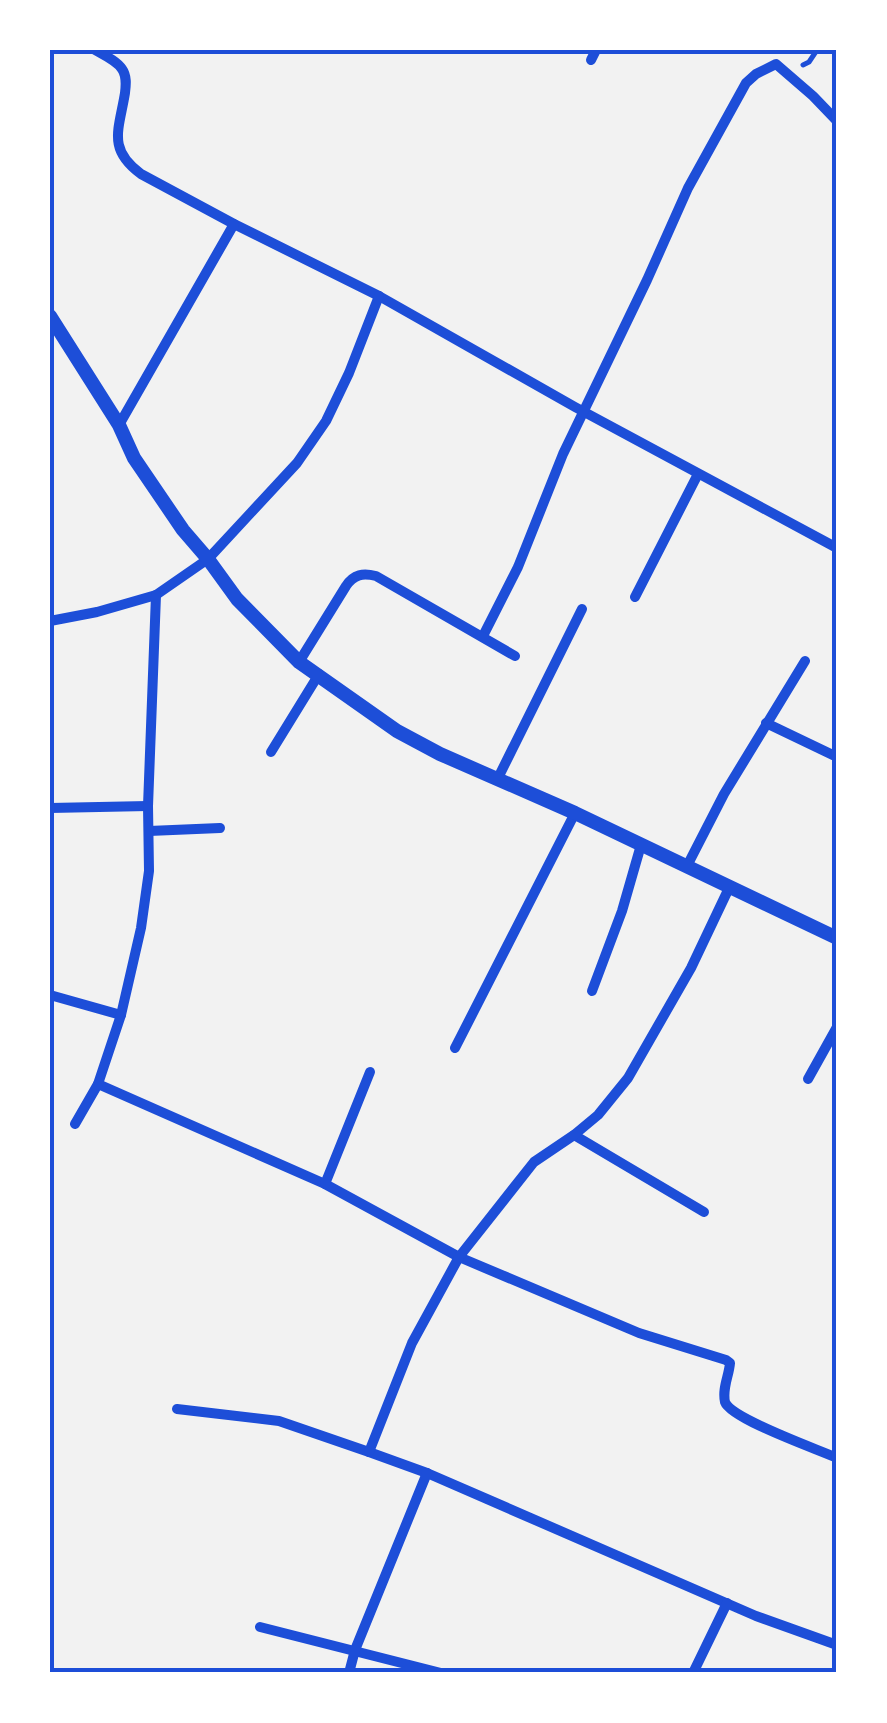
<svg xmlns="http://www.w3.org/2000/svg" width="887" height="1723" font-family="Spectral,serif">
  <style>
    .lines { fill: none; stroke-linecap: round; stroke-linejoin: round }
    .path { stroke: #1d4ed8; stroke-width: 5 }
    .minor { stroke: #1d4ed8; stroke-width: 10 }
    .tertiary { stroke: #1d4ed8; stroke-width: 14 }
    .neatline { fill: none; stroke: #1d4ed8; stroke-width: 4 }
  </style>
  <rect width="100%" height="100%" fill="#f2f2f2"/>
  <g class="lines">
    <!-- path -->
    <polyline class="path" points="803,65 809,62 817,50"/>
    <!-- minor -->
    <g class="minor">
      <path d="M95 50C104 55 117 61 122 69 127 76 126 85 125 93 119 130 107 149 141 174L234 224 379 296 575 407 837 548"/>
      <polyline points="591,60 596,50"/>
      <polyline points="119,425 234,224"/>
      <polyline points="635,597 698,474"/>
      <polyline points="50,621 97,612 156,595 208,559 297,463 326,421 349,373 379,296"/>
      <polyline points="483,636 518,567 563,454 647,280 688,188 746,83 756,74 776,64 813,96 837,121"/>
      <path d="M299 662 346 586C354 574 363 573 376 576L515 656"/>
      <polyline points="766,723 837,757"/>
      <polyline points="271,752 319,674"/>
      <polyline points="497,780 582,609"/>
      <polyline points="50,808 148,806"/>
      <polyline points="149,831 220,828"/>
      <polyline points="687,866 724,794 805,661"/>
      <polyline points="592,991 622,911 641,845"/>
      <polyline points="50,995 121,1015"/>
      <polyline points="455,1048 575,813"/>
      <polyline points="808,1079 837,1027"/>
      <path d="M98 1084 325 1184 459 1257 639 1333 726 1360 730 1363C729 1376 722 1388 725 1402 731 1419 817 1449 837 1458"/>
      <polyline points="75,1124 98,1084 121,1015 141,928 149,871 148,806 156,595"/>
      <polyline points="574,1135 704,1212"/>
      <polyline points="325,1184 370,1072"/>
      <polyline points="177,1409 279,1421 369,1452 427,1473 756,1616 837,1645"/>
      <polyline points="369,1452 412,1343 459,1257 534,1162 574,1135 598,1115 628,1078 691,968 729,888"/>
      <polyline points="260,1627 441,1673"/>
      <polyline points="349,1673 355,1650 427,1473"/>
      <polyline points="693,1673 727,1603"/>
    </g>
    <!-- tertiary -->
    <polyline class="tertiary" points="50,316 119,425 134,458 183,530 208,559 237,599 299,662 397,731 440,754 575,813 837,938"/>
  </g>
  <!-- border -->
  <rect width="887" height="1723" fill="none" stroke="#ffffff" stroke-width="105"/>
  <rect x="52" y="52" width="782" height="1618" class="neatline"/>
</svg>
